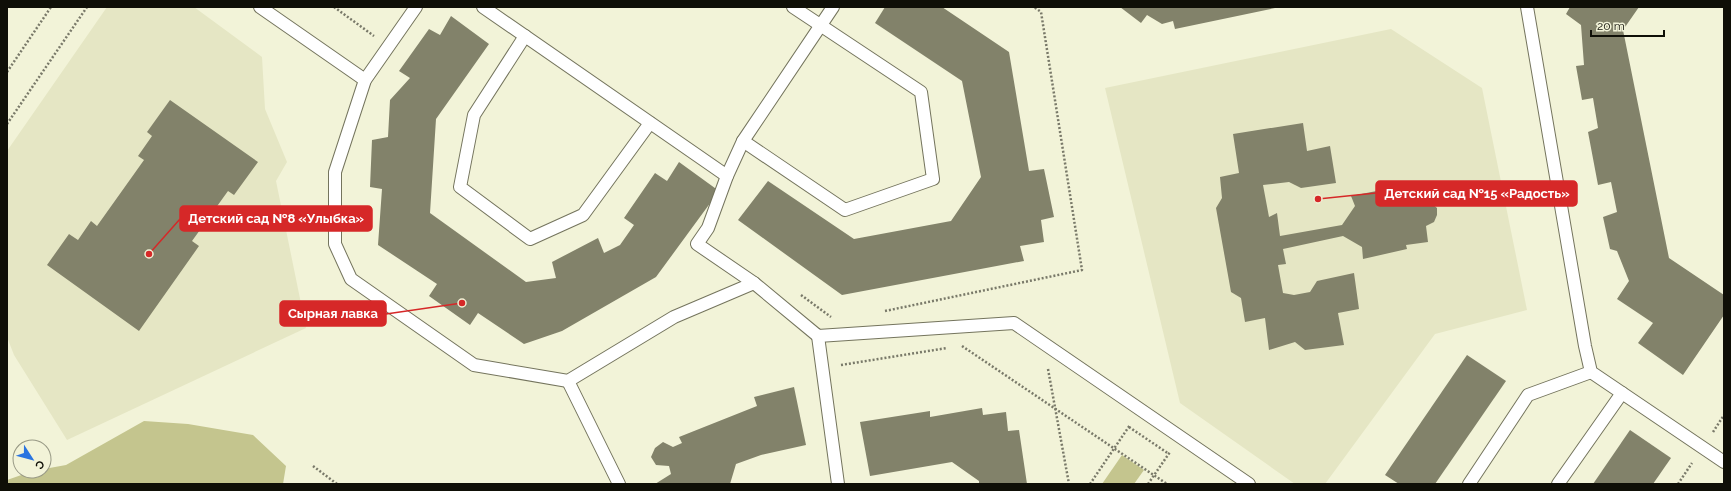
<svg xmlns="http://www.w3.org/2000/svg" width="1731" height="491" font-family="Raleway,sans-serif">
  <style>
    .built { fill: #e5e6c4 }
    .green { fill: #c4c58e }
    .building { fill: #82826a }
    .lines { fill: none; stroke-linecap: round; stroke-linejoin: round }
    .lane-casing { stroke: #74745d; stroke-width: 14 }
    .path { stroke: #797969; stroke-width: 2.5; stroke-dasharray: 2 2; stroke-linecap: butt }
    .lane { stroke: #fff; stroke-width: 12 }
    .leader { fill: none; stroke: #d62828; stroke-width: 1.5 }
    .callout-dot { fill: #d62828; stroke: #f2f3d8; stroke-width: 1.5 }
    .callout { fill: #d62828; stroke: #d62828; stroke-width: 1.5 }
    .callout-label { font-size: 13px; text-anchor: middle; font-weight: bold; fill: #fff }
  </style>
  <rect width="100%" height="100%" fill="#f2f3d8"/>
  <!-- built -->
  <g class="built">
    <polygon points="107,7 194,7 262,57 265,109 287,162 276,181 306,328 67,440 14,355 7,337 7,151"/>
    <polygon points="1391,29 1482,88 1527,310 1435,334 1325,484 1295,484 1180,403 1105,88"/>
  </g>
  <!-- green -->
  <g class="green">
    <polygon points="144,421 188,424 253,435 286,466 283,484 7,484 7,480 30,472 44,471 44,469 66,465"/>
    <polygon points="1122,455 1144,470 1134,484 1102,484"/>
  </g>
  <!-- building -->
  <g class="building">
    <polygon points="885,7 942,7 1009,52 1029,171 1044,169 1054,217 1041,220 1044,242 1020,246 1024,261 842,295 738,220 768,181 854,239 951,221 981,177 962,81 875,23"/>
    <polygon points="1120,7 1275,7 1275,8 1175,29 1173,21 1162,24 1147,15 1141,23"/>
    <polygon points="1570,7 1639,7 1623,30 1669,258 1724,295 1724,315 1683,375 1638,343 1653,323 1617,299 1629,281 1617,251 1610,249 1603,217 1617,212 1611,182 1598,185 1588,132 1598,128 1593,98 1582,100 1576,66 1584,65 1581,25 1566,14"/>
    <polygon points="451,16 489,44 436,119 430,213 526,282 556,278 552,262 598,238 604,253 620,245 634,225 624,218 655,173 667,181 679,162 719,191 656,277 562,331 524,344 478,313 470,325 429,296 437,284 378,245 382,189 370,187 372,140 388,137 390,100 410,78 399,71 429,29 440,35"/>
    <polygon points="170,100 258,162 234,195 228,191 192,241 199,246 139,331 47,265 69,234 78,240 91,221 97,226 144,160 138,156 152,136 147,132"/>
    <polygon points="1303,123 1307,151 1330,146 1336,183 1301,188 1289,182 1263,185 1269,217 1277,213 1280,236 1342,225 1355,206 1351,196 1392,188 1394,195 1419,189 1424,202 1431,203 1437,208 1437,215 1434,222 1426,226 1428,242 1406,245 1407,249 1363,259 1362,247 1343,236 1283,249 1286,264 1278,265 1283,293 1294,295 1310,292 1317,281 1354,273 1359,309 1338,313 1344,345 1305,350 1295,342 1269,350 1265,318 1245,322 1241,298 1231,292 1216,208 1222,198 1220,177 1239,173 1233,134"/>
    <polygon points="1467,355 1506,381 1435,484 1399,484 1385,475"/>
    <polygon points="794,387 806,445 761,455 736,464 730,484 655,484 671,474 669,466 656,465 651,457 655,448 663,442 673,447 682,443 679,437 757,406 754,397"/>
    <polygon points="982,408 983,415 1006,412 1008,431 1019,430 1027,484 979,484 979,481 952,462 870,476 860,422 930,411 930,417"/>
    <polygon points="1630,430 1671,458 1653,484 1593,484"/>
  </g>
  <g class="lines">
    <defs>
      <g id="lane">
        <polyline points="260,7 365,80"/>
        <polyline points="416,7 365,80 335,172 335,244 351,279 474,365 568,381 674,317 754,283 818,336 1014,323 1249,484"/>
        <polyline points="483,7 727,176"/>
        <polyline points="1527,7 1585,346 1591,372 1724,462"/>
        <polyline points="525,36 474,115 460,187 530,239 583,215 650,123"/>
        <polyline points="743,141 845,210 933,179 921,92 793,7"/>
        <polyline points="754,283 697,244 708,228 727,176 743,141 833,7"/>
        <polyline points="818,336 838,484"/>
        <polyline points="568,381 619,484"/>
        <polyline points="1469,484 1528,395 1591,372"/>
        <polyline points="1558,484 1622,393"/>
      </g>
    </defs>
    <!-- lane casing -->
    <use href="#lane" class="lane-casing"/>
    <!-- path -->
    <g class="path">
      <polyline points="334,7 374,36"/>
      <polyline points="7,72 51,7"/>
      <polyline points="7,124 87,7"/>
      <polyline points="801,295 831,317"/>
      <polyline points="885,311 1082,270 1041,12 1034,7"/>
      <polyline points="962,346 1167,484"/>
      <polyline points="841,365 947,348"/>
      <polyline points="1048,369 1069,484"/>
      <polyline points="1129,427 1169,454"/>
      <polyline points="1713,432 1724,415"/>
      <polyline points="313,466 337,484"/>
      <polyline points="1090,484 1130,425"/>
      <polyline points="1148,484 1170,452"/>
      <polyline points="1678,484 1692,463"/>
    </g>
    <!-- lane -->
    <use href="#lane" class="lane"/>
  </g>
  <!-- callouts -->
  <path class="leader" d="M1318 199L1376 193M149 254L180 219M462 303L386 314"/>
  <g class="callout-dot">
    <circle cx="1318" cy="199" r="4"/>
    <circle cx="149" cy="254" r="4"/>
    <circle cx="462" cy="303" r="4"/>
  </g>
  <g class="callout">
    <rect x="1376" y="181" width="201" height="25" rx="4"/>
    <rect x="180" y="206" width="192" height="25" rx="4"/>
    <rect x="280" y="301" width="106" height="25" rx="4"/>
  </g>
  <g class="callout-label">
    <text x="1477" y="198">Детский сад №15 «Радость»</text>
    <text x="276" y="223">Детский сад №8 «Улыбка»</text>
    <text x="333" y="318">Сырная лавка</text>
  </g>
  <!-- border -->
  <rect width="1731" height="491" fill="none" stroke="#0f0f07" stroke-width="16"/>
  <!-- north arrow -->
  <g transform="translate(32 459) rotate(126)"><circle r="19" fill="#f2f3d8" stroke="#979884"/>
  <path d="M0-3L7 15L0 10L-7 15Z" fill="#2a74e0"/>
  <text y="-6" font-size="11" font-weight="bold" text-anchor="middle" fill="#0f0f07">С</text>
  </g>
  <!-- scale -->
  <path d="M1591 30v6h73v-6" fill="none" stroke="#0f0f07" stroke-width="2"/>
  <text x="1597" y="30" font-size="12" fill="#0f0f07" stroke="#f2f3d8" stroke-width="3" paint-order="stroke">20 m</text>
</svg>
